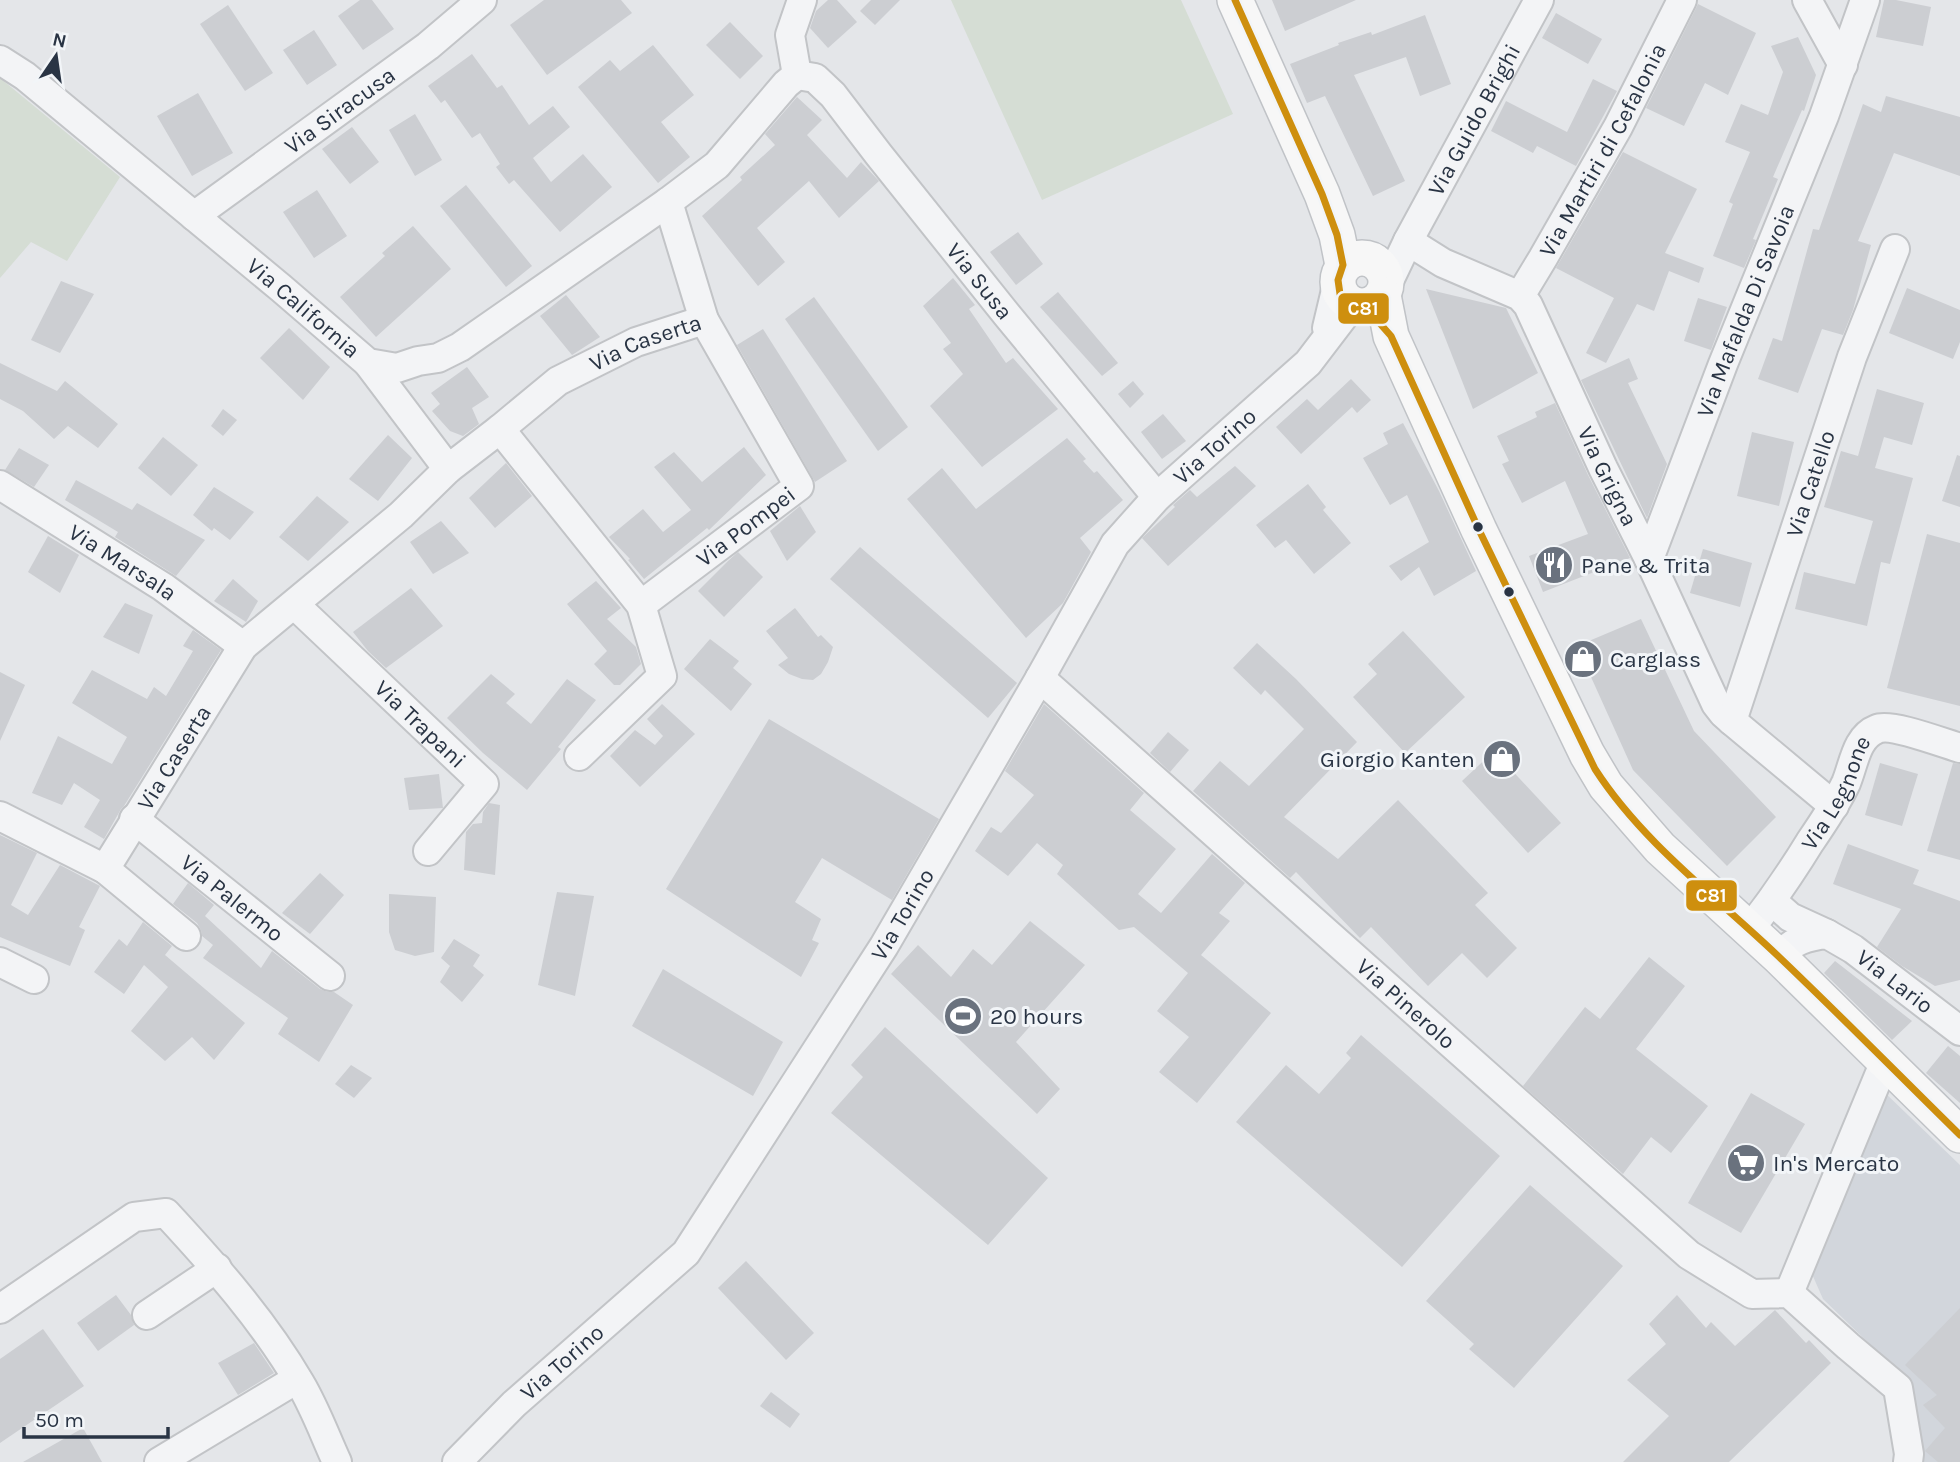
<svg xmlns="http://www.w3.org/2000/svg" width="1960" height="1462" font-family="Karla,sans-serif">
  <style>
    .built { fill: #d2d6dc }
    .green { fill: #d5ddd4 }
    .building { fill: #ccced2 }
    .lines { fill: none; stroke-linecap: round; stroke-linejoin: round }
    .minor-casing { stroke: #c2c4c7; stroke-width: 32 }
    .major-casing { stroke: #c0c3c7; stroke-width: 38 }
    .minor { stroke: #f3f4f6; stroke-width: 28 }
    .major { stroke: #f7f7f7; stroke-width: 35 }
    .bus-1-casing { stroke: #f2f5f8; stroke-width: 12 }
    .bus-1 { stroke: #ce8f0e; stroke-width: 7 }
    .bus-dot { fill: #293444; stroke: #f2f5f8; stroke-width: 2.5 }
    .labels { text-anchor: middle; stroke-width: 6; stroke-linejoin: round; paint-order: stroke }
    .street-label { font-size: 23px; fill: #293444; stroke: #f2f5f8 }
    .poi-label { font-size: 23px; fill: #293444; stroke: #f2f5f8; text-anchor: start }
    .line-badge { stroke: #f2f5f8; stroke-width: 2.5 }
    .badge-label { font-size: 19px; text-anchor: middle; font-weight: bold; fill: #fff }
  </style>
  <rect width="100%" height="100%" fill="#e4e6e9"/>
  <!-- built -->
  <polygon class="built" points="1882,1090 1960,1165 1960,1462 1919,1462 1918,1416 1901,1374 1823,1299 1812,1274"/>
  <!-- green -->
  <g class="green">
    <polygon points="951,0 1181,0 1233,114 1042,200"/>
    <polygon points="0,78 120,177 67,261 31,242 0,278"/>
  </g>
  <!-- building -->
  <g class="building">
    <polygon points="360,0 372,0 394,29 363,50 338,16"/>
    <polygon points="544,0 621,0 632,13 547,75 510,25"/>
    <polygon points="828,0 837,0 857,22 828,48 810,28 816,11"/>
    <polygon points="871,0 900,0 875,25 860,11"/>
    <polygon points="1272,0 1356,0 1285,31"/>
    <polygon points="1884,0 1896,0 1931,7 1923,46 1876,37"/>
    <polygon points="1698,4 1756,33 1728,95 1705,83 1684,126 1646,108"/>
    <polygon points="228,5 273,73 245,91 200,24"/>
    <polygon points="1556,13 1602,39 1588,64 1542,38"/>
    <polygon points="1425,15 1451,84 1420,96 1406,57 1354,75 1405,181 1373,196 1325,96 1307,103 1290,64 1339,45 1338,43 1371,32 1372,35"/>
    <polygon points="730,22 763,56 740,79 706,45"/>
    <polygon points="314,30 337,65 307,85 283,50"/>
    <polygon points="1798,37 1816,75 1804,111 1802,110 1773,177 1778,179 1753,239 1756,240 1744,268 1713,256 1733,204 1729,202 1750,152 1725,142 1741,104 1768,115 1783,72 1771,46"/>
    <polygon points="653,45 694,95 661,122 690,157 658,183 578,87 610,60 620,71"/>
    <polygon points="472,54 497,88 502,85 529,125 553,106 570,127 533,158 551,182 583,154 612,187 560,232 514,180 509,184 496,167 500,164 480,133 472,138 445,100 441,103 428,86"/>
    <polygon points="1593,79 1617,91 1576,166 1537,146 1533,153 1491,131 1506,101 1567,132"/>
    <polygon points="198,93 233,153 192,176 157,116"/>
    <polygon points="1886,96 1960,117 1960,176 1894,153 1858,241 1871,245 1853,310 1843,335 1822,329 1798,393 1758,379 1773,338 1782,341 1813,229 1819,230 1863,104 1881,112"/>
    <polygon points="797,97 822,120 807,135 847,178 861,162 879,181 839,218 809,181 757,228 785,262 758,286 702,216 742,180 740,177 775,145 765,134"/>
    <polygon points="415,114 442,160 415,176 389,130"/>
    <polygon points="352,127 379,162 350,184 322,149"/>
    <polygon points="1623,152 1697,189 1665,253 1704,268 1699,283 1669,271 1654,311 1637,304 1606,363 1586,353 1614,298 1556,268"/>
    <polygon points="466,185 532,266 506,287 440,206"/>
    <polygon points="317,190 347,236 314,258 283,212"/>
    <polygon points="413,226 451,269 376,337 340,297 385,256 382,253"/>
    <polygon points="1018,232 1043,264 1016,285 990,252"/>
    <polygon points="953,278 975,305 969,309 1006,363 1013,358 1058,409 982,467 930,406 963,374 943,349 951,343 923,306"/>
    <polygon points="61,281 94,294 60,353 31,340"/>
    <polygon points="1907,288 1960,310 1960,342 1953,359 1889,333"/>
    <polygon points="1426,289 1506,308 1538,373 1473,409"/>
    <polygon points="1058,292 1118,363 1102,376 1040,307"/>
    <polygon points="566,295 600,337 572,355 540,316"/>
    <polygon points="814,297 908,427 878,451 785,319"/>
    <polygon points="1698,298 1727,307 1711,350 1684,341"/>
    <polygon points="289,328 330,367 303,400 260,358"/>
    <polygon points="763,329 847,461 815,482 737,345"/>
    <polygon points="1629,358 1638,379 1628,383 1667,464 1647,518 1581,380"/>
    <polygon points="0,363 57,391 65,381 118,424 98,448 68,426 54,439 23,411 0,399"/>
    <polygon points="467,367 489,397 472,408 479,424 463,436 450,431 432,411 440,404 431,393"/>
    <polygon points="1351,379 1371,400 1357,413 1352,407 1301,454 1276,427 1307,399 1318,410"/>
    <polygon points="1133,381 1144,394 1130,408 1118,394"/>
    <polygon points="1877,389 1924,403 1912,445 1884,437 1875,468 1913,478 1890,564 1881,562 1867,626 1795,609 1804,572 1855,584 1873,521 1824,507 1841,451 1858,456"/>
    <polygon points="1555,403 1588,475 1630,558 1543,592 1529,556 1588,534 1565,481 1522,503 1502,464 1509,461 1497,436 1537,417 1535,412"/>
    <polygon points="223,409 237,420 223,436 211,426"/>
    <polygon points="1163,414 1186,441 1162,459 1141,432"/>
    <polygon points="1403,423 1439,491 1476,571 1434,596 1419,567 1401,581 1389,566 1429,542 1407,495 1390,505 1363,458 1388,444 1383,433"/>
    <polygon points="1752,432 1794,442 1779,506 1737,496"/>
    <polygon points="388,435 412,458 378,501 349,479"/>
    <polygon points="163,437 198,465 171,496 138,468"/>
    <polygon points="1067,438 1086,459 1083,461 1094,473 1097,471 1123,500 1080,538 1091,552 1063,603 1026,638 907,499 942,468 976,509"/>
    <polygon points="744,447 766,475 709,530 707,528 644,579 628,560 630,559 609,537 643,509 663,532 691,510 654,467 674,452 702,482"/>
    <polygon points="19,448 49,465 34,487 5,470"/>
    <polygon points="1957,455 1960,456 1960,507 1942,501"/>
    <polygon points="506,463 532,496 495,528 469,498"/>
    <polygon points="1235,466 1256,486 1168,566 1142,538 1175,507 1173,505 1190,490 1197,497"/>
    <polygon points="76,480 132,510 137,503 205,540 176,576 115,537 118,532 65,500"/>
    <polygon points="1308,484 1326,507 1323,510 1351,543 1314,574 1286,540 1275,548 1256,525"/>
    <polygon points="214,487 254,512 230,540 214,528 212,531 193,515"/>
    <polygon points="317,496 349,522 308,561 279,537"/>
    <polygon points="800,506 816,532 787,561 770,531"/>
    <polygon points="441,521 469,553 433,574 410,542"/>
    <polygon points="1927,534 1960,543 1960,706 1887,688"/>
    <polygon points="48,536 79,555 60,593 28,572"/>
    <polygon points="860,547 1017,683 988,718 830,579"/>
    <polygon points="1703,549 1752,563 1740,607 1690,593"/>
    <polygon points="738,552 763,577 724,617 698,591 728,561"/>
    <polygon points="233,579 258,601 246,622 214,601"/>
    <polygon points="596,581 621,608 607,619 636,647 641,664 620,685 614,685 594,664 607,651 567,604"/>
    <polygon points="411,588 443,626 386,668 368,651 353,632"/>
    <polygon points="125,603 153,615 139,654 103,637"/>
    <polygon points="795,608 818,637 821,635 833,647 828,662 821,674 813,680 802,679 789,674 778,665 788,658 766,631"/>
    <polygon points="1641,619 1694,731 1776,817 1727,866 1633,770 1577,646"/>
    <polygon points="193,630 221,650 124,806 121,809 104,839 84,827 100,800 74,783 62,805 32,793 58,736 112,764 127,737 72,703 92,670 147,699 154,687 166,696 193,651 183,646"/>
    <polygon points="1403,631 1465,697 1405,753 1353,697 1377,674 1368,664"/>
    <polygon points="710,639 739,661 733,668 752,684 731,711 684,669"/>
    <polygon points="1257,643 1296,679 1357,742 1284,817 1338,859 1398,800 1488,893 1475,905 1517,948 1487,978 1462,953 1428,986 1371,927 1360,938 1296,872 1290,878 1193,791 1220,761 1249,786 1304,729 1265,690 1261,695 1233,668"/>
    <polygon points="0,672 25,685 0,741"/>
    <polygon points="491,674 515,694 506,703 531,724 567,679 596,700 558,747 561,749 527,790 483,753 447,718"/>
    <polygon points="662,704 695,734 640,787 610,756 635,730 655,745 663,736 647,719"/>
    <polygon points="1044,704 1144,793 1130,810 1176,849 1138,894 1161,913 1212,854 1245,883 1219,913 1230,921 1201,955 1271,1013 1197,1103 1159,1072 1189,1037 1157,1011 1188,973 1134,927 1119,930 1057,874 1063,865 1037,843 1008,876 975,851 991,827 1001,833 1034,795 1005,771"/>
    <polygon points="769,719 939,819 892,900 822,858 795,902 821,919 812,940 819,943 801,977 666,889"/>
    <polygon points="1168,732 1189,750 1170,772 1150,753"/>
    <polygon points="1494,751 1561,823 1528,853 1462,781"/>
    <polygon points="1880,763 1918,774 1902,826 1865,815"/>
    <polygon points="1953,763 1960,764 1960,860 1927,851"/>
    <polygon points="439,774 443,808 409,810 404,778"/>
    <polygon points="489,803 500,805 495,875 464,870 466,832 473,824 482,823 483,812"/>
    <polygon points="0,835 37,853 11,905 28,915 60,865 100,886 79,927 85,930 70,966 0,937"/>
    <polygon points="1848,844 1919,870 1913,884 1960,901 1960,980 1935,986 1902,966 1877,947 1901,909 1833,884"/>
    <polygon points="320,873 344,895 310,934 282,913"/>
    <polygon points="188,883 214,905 205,916 261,968 272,951 320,989 327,992 334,992 353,1005 319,1062 278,1034 288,1018 203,958 213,945 202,936 201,930 197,923 173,904"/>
    <polygon points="557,892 594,896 575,996 538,985"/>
    <polygon points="389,894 436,897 434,952 415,956 395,950 389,932"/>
    <polygon points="1030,921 1085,965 1016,1042 1060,1089 1037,1114 891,974 918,945 951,977 973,949 992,965"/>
    <polygon points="143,922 172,946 165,955 245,1023 214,1060 192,1037 165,1061 131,1031 168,987 144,965 124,994 94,972 119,939 127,946"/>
    <polygon points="454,939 480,955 473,966 484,975 462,1002 440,982 450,966 441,958"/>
    <polygon points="1649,957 1685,986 1636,1049 1708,1106 1671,1153 1651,1137 1623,1174 1523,1086 1585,1007 1600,1019"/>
    <polygon points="1835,961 1912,1021 1892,1040 1824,973"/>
    <polygon points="663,969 783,1042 753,1096 632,1026"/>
    <polygon points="885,1027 1048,1178 988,1245 831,1113 863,1077 851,1065"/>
    <polygon points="1361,1035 1500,1156 1402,1267 1236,1122 1286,1065 1319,1094 1351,1058 1346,1053"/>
    <polygon points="1948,1046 1960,1056 1960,1103 1926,1073"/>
    <polygon points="351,1065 372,1078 354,1098 335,1084"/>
    <polygon points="1751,1093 1805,1124 1741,1233 1688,1203"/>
    <polygon points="1530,1185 1623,1266 1514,1388 1469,1349 1474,1344 1426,1301"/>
    <polygon points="746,1261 814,1333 786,1360 718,1288"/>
    <polygon points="116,1295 131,1315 134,1325 98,1351 77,1323"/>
    <polygon points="1677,1295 1706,1328 1711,1322 1735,1346 1775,1310 1806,1343 1809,1340 1831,1363 1729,1462 1623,1462 1669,1416 1627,1380 1666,1344 1649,1324"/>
    <polygon points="1960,1308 1960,1462 1938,1462 1925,1451 1945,1428 1923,1405 1937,1395 1905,1365"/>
    <polygon points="43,1329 84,1386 0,1443 0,1359"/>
    <polygon points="254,1343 274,1373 238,1395 218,1363"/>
    <polygon points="771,1392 800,1414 790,1428 760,1406"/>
    <polygon points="83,1428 102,1462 23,1462"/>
  </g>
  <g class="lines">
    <defs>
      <g id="minor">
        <polyline points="1807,0 1843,65"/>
        <path id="s1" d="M0 60 25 76 281 288 368 363 397 368 418 361 438 358 460 347 668 202 717 165 786 84 797 75"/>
        <path id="s2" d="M797 75 815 78 833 95 879 155 1007 315 1157 497"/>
        <polyline points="797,75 790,35 802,0"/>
        <path id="s3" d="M194 216 428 46 482 0"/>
        <path id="s4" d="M1408 241 1443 263 1520 296 1528 305 1603 468 1649 559 1716 704 1723 713 1732 721 1834 806"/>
        <path id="s5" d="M1386 287 1408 241 1539 0"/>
        <path id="s6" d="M1520 296 1543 258 1618 127 1682 0"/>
        <polyline points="1327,328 1337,286"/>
        <polyline points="368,363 448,469"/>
        <polyline points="500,429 641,605 662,676 579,756"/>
        <path id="s7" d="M0 485 163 587 243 646"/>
        <path id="s8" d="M1649 559 1723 364 1824 116 1865 0"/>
        <path id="s9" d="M295 605 484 784 428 851"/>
        <path id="s10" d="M641 605 799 486 704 320 668 202"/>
        <path id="s11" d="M1040 678 1689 1255 1752 1294 1789 1293 1848 1346 1898 1388 1909 1454 1908 1462"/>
        <path id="s12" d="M1732 721 1852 357 1895 249"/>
        <polyline points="0,816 105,869 186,936"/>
        <path id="s13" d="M134 819 330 976"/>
        <path id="s14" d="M105 869 243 646 401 515 448 469 500 429 558 381 636 342 704 320"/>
        <polyline points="1772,901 1790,917 1827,934"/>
        <path id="s15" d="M1749 930C1771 902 1791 873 1810 842 1823 823 1836 804 1846 783 1854 764 1856 737 1877 729 1891 723 1943 743 1960 748"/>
        <path id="s16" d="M1778 956C1793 941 1807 936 1827 934L1853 949 1960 1031"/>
        <polyline points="0,962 34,979"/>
        <polyline points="1789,1293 1885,1061"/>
        <path d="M0 1309 134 1217 166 1213C215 1266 263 1320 300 1383 315 1408 325 1436 337 1462"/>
        <polyline points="147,1315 217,1268"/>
        <polyline points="159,1462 297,1379"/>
        <path id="s17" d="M457 1462 514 1404 686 1253 884 946 1040 678 1115 544 1157 497 1308 363 1353 304"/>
      </g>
      <g id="major">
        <polyline points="1235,0 1322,194 1337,235 1343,265"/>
        <circle cx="1362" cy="282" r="24"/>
        <polyline points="1383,295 1391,336 1479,530 1587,754 1606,786 1660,848 1778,956 1960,1135"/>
      </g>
    </defs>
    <!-- minor casing -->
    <use href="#minor" class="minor-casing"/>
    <!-- major casing -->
    <use href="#major" class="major-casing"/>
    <!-- minor -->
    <use href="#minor" class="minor"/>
    <!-- major -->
    <use href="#major" class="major"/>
    <defs>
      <path id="bus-1" d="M1235 0 1322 194 1337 235 1343 265 1338 280 1340 294 1349 304 1368 310 1391 336 1479 530 1595 769C1642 842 1715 896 1777 955 1839 1014 1899 1075 1960 1135"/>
    </defs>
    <!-- bus-1 casing -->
    <use href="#bus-1" class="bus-1-casing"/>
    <!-- bus-1 -->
    <use href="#bus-1" class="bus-1"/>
  </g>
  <!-- icons -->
  <defs>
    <symbol id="restaurant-disc" viewBox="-11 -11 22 22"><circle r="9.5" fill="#6a727e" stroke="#f2f5f8"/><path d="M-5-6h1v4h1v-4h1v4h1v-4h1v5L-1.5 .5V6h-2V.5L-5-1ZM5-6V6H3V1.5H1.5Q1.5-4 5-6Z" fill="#fff"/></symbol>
    <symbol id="shop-disc" viewBox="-11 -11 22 22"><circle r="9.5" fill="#6a727e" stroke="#f2f5f8"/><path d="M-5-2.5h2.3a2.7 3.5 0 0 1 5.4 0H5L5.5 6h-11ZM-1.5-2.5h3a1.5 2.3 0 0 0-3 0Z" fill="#fff"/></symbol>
    <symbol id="stadium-disc" viewBox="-11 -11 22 22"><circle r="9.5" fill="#6a727e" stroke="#f2f5f8"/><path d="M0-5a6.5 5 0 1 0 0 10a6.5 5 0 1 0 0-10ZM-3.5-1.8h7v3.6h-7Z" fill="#fff"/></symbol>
    <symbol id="supermarket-disc" viewBox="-11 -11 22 22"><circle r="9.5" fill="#6a727e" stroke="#f2f5f8"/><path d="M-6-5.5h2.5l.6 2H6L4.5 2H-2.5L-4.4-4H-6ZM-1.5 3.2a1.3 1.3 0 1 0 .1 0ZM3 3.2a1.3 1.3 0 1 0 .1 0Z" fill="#fff"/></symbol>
  </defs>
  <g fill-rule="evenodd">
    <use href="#restaurant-disc" x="1532" y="543" width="44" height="44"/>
    <use href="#shop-disc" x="1561" y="637" width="44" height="44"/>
    <use href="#shop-disc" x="1480" y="737" width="44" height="44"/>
    <use href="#stadium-disc" x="941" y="994" width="44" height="44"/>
    <use href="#supermarket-disc" x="1724" y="1141" width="44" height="44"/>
  </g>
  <!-- markers -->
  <g class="bus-dot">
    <circle cx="1478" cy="527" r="6"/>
    <circle cx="1509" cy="592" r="6"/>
  </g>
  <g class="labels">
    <!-- street labels -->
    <g class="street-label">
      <text dy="8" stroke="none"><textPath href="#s3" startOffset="180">Via Siracusa</textPath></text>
      <text dy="8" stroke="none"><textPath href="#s5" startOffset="189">Via Guido Brighi</textPath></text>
      <text dy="8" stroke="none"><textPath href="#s6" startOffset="168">Via Martiri di Cefalonia</textPath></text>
      <text dy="8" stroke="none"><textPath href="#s2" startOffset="280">Via Susa</textPath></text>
      <text dy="8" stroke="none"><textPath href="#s1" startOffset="392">Via California</textPath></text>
      <text dy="8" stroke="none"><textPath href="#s8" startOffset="266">Via Mafalda Di Savoia</textPath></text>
      <text dy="8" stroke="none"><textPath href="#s14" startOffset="770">Via Caserta</textPath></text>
      <text dy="8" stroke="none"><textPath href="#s17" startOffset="1279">Via Torino</textPath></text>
      <text dy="8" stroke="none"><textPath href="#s4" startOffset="326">Via Grigna</textPath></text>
      <text dy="8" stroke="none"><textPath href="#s12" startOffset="250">Via Catello</textPath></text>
      <text dy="8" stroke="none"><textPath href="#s10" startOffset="131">Via Pompei</textPath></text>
      <text dy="8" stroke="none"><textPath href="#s7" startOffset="145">Via Marsala</textPath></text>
      <text dy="8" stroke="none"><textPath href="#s9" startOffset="173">Via Trapani</textPath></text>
      <text dy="8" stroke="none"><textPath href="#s14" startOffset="131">Via Caserta</textPath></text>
      <text dy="8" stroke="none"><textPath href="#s15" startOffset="163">Via Legnone</textPath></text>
      <text dy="8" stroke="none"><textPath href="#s13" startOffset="126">Via Palermo</textPath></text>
      <text dy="8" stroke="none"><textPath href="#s17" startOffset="712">Via Torino</textPath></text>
      <text dy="8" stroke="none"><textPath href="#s16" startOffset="138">Via Lario</textPath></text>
      <text dy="8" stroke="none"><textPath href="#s11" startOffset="490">Via Pinerolo</textPath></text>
      <text dy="8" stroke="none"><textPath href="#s17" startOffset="145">Via Torino</textPath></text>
    </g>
    <!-- poi labels -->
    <g class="poi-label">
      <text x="1581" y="573">Pane &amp; Trita</text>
      <text x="1610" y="667">Carglass</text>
      <text x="1475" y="767" text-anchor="end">Giorgio Kanten</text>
      <text x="990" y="1024">20 hours</text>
      <text x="1773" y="1171">In's Mercato</text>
    </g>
  </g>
  <g class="line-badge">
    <rect x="1337" y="292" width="53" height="33" rx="7" fill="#ce8f0e"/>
    <rect x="1685" y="879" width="53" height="33" rx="7" fill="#ce8f0e"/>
  </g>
  <g class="badge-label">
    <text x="1363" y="315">C81</text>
    <text x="1711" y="902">C81</text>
  </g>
  <!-- north arrow -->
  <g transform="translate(56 56) rotate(13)" stroke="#f2f5f8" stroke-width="5" paint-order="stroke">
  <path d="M0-5L12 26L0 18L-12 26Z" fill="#293444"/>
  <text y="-10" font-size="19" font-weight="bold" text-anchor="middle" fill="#293444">N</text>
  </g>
  <!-- scale -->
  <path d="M24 1427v10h144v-10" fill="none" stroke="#293444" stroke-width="3.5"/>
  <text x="35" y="1427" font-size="21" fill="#293444" stroke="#f2f5f8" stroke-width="5" paint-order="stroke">50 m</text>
</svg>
